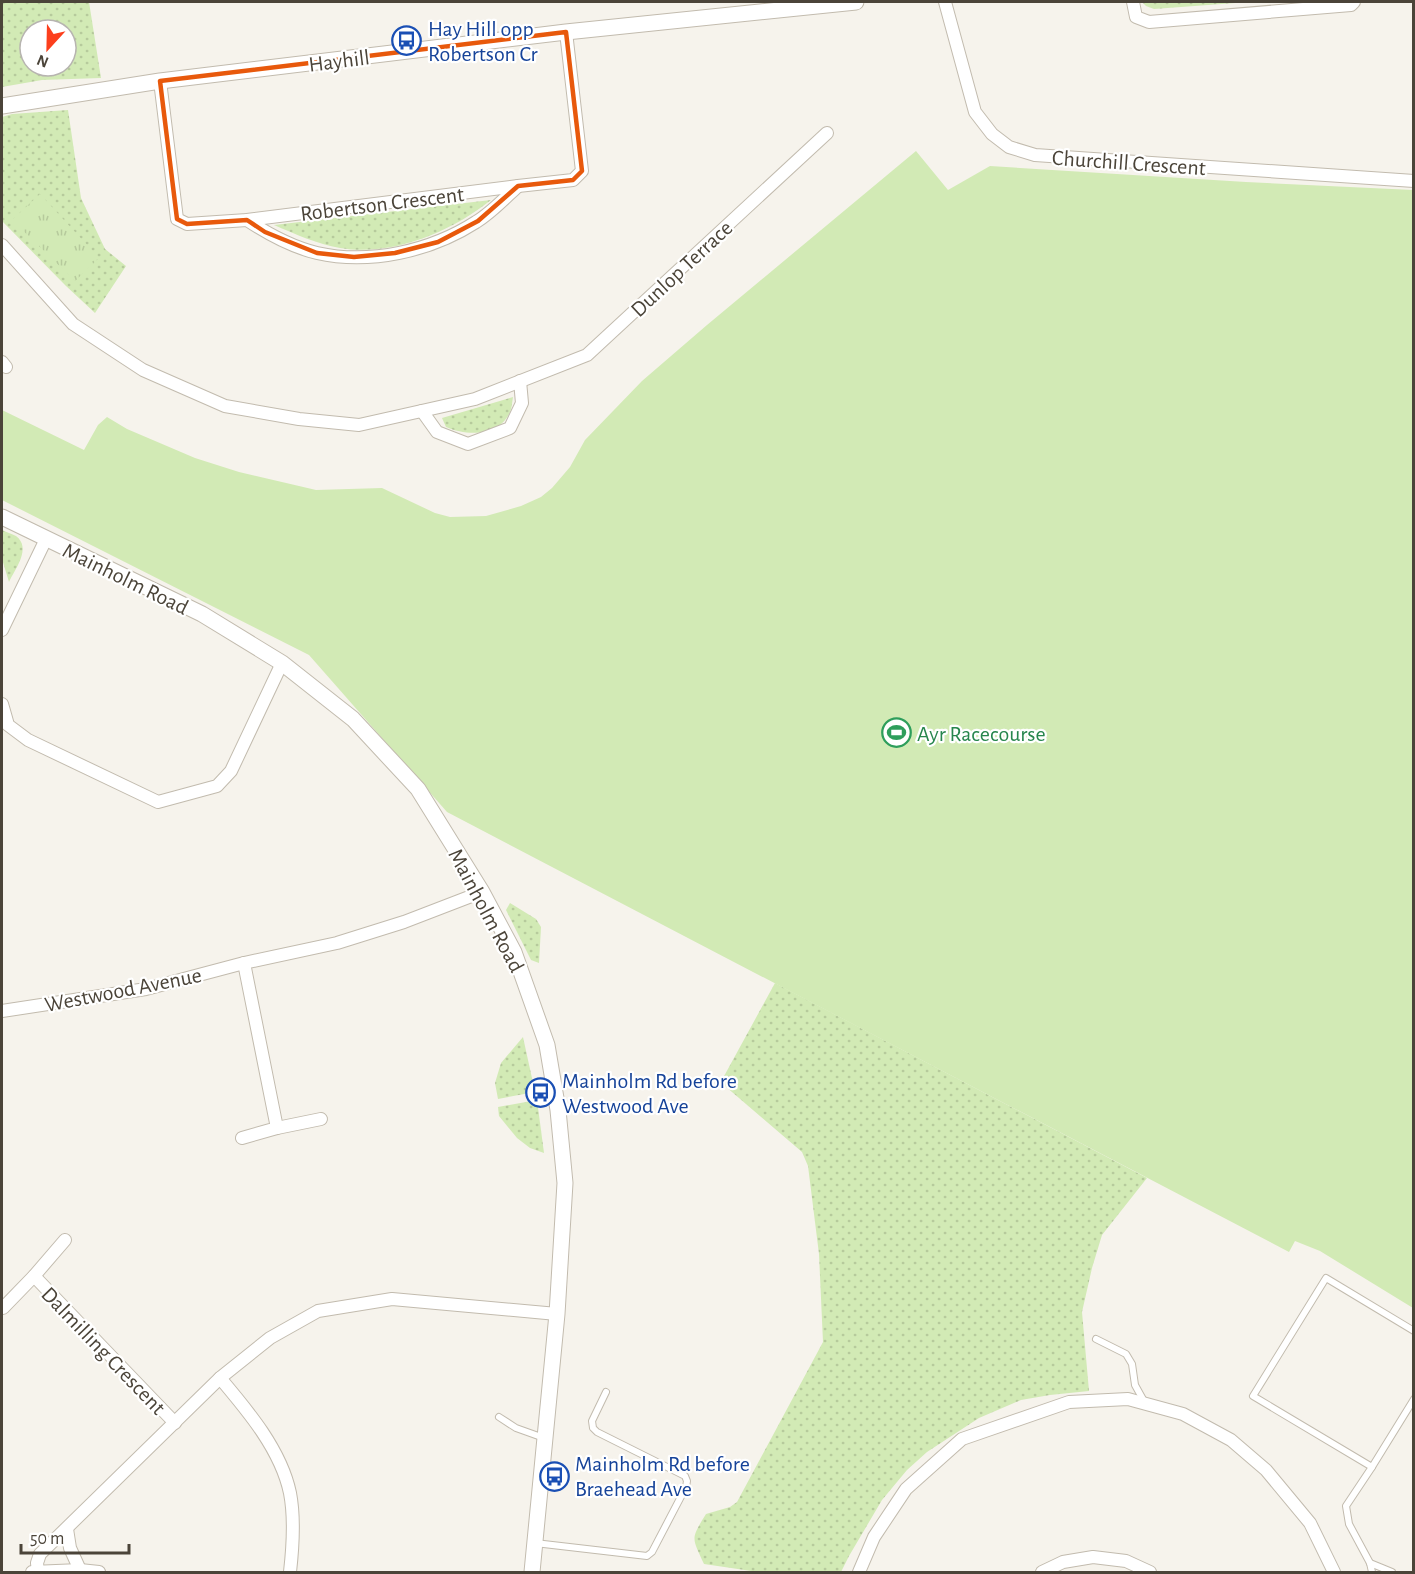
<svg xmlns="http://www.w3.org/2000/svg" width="1415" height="1574" font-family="'Alegreya Sans',sans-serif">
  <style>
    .grass { fill: url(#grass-dots); fill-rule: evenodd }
    .park { fill: url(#park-tufts) }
    .pitch { fill: #d2eab5 }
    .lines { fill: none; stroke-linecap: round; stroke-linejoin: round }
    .service-casing { stroke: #c2bbae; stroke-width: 8 }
    .minor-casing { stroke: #c2bbae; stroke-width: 14 }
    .tertiary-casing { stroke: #c2bbae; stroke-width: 17 }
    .service { stroke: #fff; stroke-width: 6 }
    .minor { stroke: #fff; stroke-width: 12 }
    .tertiary { stroke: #fff; stroke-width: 15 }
    .marked { fill: none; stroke: #e8590c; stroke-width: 4.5; stroke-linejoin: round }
    .labels { text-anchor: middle; stroke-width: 4.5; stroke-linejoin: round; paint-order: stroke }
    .transit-label { font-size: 22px; fill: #164399; stroke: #fff; text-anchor: start }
    .street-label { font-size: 22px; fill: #4b4439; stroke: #fff }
    .leisure-label { font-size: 22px; fill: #27864d; stroke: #fff; text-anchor: start }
  </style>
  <defs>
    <pattern id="grass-dots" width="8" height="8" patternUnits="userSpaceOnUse" patternTransform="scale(1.5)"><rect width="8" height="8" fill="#d2eab5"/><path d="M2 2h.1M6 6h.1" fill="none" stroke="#b6ca9c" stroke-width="1.8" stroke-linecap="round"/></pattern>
    <pattern id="park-tufts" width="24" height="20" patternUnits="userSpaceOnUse" patternTransform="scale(1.5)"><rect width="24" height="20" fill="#d2eab5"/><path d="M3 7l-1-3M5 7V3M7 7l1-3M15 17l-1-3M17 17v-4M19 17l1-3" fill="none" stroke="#b6ca9c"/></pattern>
  </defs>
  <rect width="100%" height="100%" fill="#f6f3ec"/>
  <!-- grass -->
  <g class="grass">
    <path d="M2 2H89L101 78 42 80 2 87ZM30 30H66V66H30Z"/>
    <polygon points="1142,2 1141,2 1249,2 1154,9 1146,6"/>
    <polygon points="68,110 81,198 105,249 126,266 95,313 66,286 2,221 2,117 12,114"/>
    <path d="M491 200C451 232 392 257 340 248 317 244 295 234 274 225Z"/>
    <path d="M513 397C512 402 512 408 510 412 499 437 467 436 446 427L442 418Z"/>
    <path d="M2 530C6 532 12 534 16 536 32 548 15 569 9 582L2 559Z"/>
    <polygon points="510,903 536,919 541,927 539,963 531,960 506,910"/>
    <path d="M775 983 1147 1178 1102 1235 1092 1268 1082 1312 1089 1391 1050 1395 1021 1400 979 1418 927 1452 907 1470 882 1500 849 1556 841 1572H758L704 1564C692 1537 690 1540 706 1514L730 1507 737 1502 823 1342 819 1254 808 1166 802 1152 725 1086 723 1078Z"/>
    <polygon points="523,1037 535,1092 498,1099 495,1083 501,1063"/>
    <polygon points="537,1100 544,1153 530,1148 517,1138 499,1116 498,1107"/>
  </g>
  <!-- park -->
  <polygon class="park" points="40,194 99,258 75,281 12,220"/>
  <!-- pitch -->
  <polygon class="pitch" points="916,151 948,190 990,166 1246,182 1413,190 1413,1308 1320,1251 1295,1241 1289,1252 447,812 309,655 2,500 2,410 84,450 98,425 107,417 127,429 195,458 239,472 299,486 316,490 382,488 435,513 450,517 486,516 521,506 541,497 552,488 570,467 585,440 642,381 707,325"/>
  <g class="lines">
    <defs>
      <g id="service">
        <polyline points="1096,1339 1126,1354 1132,1364 1135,1385 1145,1403"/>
        <polyline points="499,1417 516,1428 544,1438"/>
        <polyline points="1372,1467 1253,1396 1326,1278 1414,1331"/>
        <polyline points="535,1543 647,1556 652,1552 686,1487 687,1481 685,1476 597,1432 593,1428 592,1421 606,1392"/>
        <polyline points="1370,1563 1392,1572"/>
        <polyline points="1372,1572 1370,1563 1349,1524 1346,1506 1372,1467 1414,1399"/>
      </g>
      <g id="minor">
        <polyline points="945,2 975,112 992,134 1009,147 1035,155 1414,181"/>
        <polyline points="1133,2 1136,17 1149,22 1351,5 1354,2"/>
        <polyline points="160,81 177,219 187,224 247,220 518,186 573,180 582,171 566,32"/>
        <path d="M247 220C268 234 292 247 317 253 370 265 431 251 476 222 491 213 505 198 518 186"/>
        <polyline points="2,245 73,324 143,370 225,406 299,419 359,425 475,399 587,355 827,133"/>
        <polyline points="2,362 6,367"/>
        <polyline points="422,411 437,432 468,444 510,428 522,403 520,381"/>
        <polyline points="2,630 46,539"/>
        <polyline points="2,704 8,725 28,740 158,802 217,786 231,771 282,663"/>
        <polyline points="2,1011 146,989 244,963 337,943 404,922 482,892"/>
        <polyline points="277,1128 321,1119"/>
        <polyline points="242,1138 277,1128 244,963"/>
        <polyline points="34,1276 175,1423"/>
        <polyline points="3,1308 34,1276 65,1240"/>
        <path d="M220 1378C248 1411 281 1450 290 1493 295 1519 293 1546 290 1572"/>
        <polyline points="67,1529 70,1548 80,1570"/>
        <polyline points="32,1572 80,1570 99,1572"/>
        <polyline points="38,1572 37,1563 40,1554 220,1378 270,1338 318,1311 392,1299 557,1314"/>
        <polyline points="859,1572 874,1537 906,1489 962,1439 1069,1402 1128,1399 1183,1414 1231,1440 1266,1470 1310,1523 1334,1572"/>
        <polyline points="1042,1572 1063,1562 1093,1557 1126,1561 1150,1572"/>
      </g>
      <g id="tertiary">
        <polyline points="2,106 160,81 566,32 856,2"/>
        <polyline points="2,517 202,614 282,663 353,719 418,789 482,892 514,952 547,1045 558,1110 565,1183 557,1314 532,1572"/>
      </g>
    </defs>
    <!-- service casing -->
    <use href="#service" class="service-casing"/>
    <!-- minor casing -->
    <use href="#minor" class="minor-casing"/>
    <!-- tertiary casing -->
    <use href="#tertiary" class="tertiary-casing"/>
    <!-- service -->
    <use href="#service" class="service"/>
    <!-- minor -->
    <use href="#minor" class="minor"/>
    <!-- tertiary -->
    <use href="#tertiary" class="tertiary"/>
  </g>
  <!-- marked area -->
  <path class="marked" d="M566 32 582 171 573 180 518 186 478 221 438 242 395 253 354 257 317 253 265 232 247 220 187 224 177 219 160 81Z"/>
  <!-- icons -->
  <defs>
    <symbol id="bus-ring" viewBox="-11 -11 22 22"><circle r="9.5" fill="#fff" stroke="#1a4fb4" stroke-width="1.5"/><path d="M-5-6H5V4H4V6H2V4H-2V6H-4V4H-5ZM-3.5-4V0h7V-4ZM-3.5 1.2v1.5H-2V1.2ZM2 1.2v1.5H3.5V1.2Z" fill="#1a4fb4"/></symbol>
    <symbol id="stadium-ring" viewBox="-11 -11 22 22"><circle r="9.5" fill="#fff" stroke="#2e9e5b" stroke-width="1.5"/><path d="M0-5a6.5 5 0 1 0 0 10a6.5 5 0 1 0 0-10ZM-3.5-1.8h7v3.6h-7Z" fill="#2e9e5b"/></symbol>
  </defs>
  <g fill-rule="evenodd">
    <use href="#bus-ring" x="390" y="24" width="33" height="33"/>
    <use href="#stadium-ring" x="880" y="716" width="33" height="33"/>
    <use href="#bus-ring" x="524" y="1076" width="33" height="33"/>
    <use href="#bus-ring" x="538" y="1460" width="33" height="33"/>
  </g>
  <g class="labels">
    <!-- transit labels -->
    <g class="transit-label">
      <text x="428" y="36">Hay Hill opp<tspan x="428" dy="25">Robertson Cr</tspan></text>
      <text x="562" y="1088">Mainholm Rd before<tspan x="562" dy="25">Westwood Ave</tspan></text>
      <text x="575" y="1471">Mainholm Rd before<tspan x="575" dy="25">Braehead Ave</tspan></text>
    </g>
    <!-- street labels -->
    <g class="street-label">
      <text transform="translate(339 60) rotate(-7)" y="8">Hayhill</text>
      <text transform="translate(1129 162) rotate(4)" y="8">Churchill Crescent</text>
      <text transform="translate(382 203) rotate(-7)" y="8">Robertson Crescent</text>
      <text transform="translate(681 268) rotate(-43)" y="8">Dunlop Terrace</text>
      <text transform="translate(126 578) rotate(26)" y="8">Mainholm Road</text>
      <text transform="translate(487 910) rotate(62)" y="8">Mainholm Road</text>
      <text transform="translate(123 989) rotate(-11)" y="8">Westwood Avenue</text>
      <text transform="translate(104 1350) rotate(46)" y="8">Dalmilling Crescent</text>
    </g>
    <!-- leisure labels -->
    <g class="leisure-label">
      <text x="917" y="741">Ayr Racecourse</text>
    </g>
  </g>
  <!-- border -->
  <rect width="1415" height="1574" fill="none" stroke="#4b4439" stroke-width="6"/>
  <!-- north arrow -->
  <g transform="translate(48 48) rotate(202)"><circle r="28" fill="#ffffff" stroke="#b7b4b0" stroke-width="1.5"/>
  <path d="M0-4.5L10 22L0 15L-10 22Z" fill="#fc3f1d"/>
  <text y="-9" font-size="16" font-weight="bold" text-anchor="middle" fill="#4b4439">N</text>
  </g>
  <!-- scale -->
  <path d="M21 1544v9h108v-9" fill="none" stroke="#4b4439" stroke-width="3"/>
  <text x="30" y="1544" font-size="18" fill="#4b4439" stroke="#ffffff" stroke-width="4.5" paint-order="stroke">50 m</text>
</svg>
